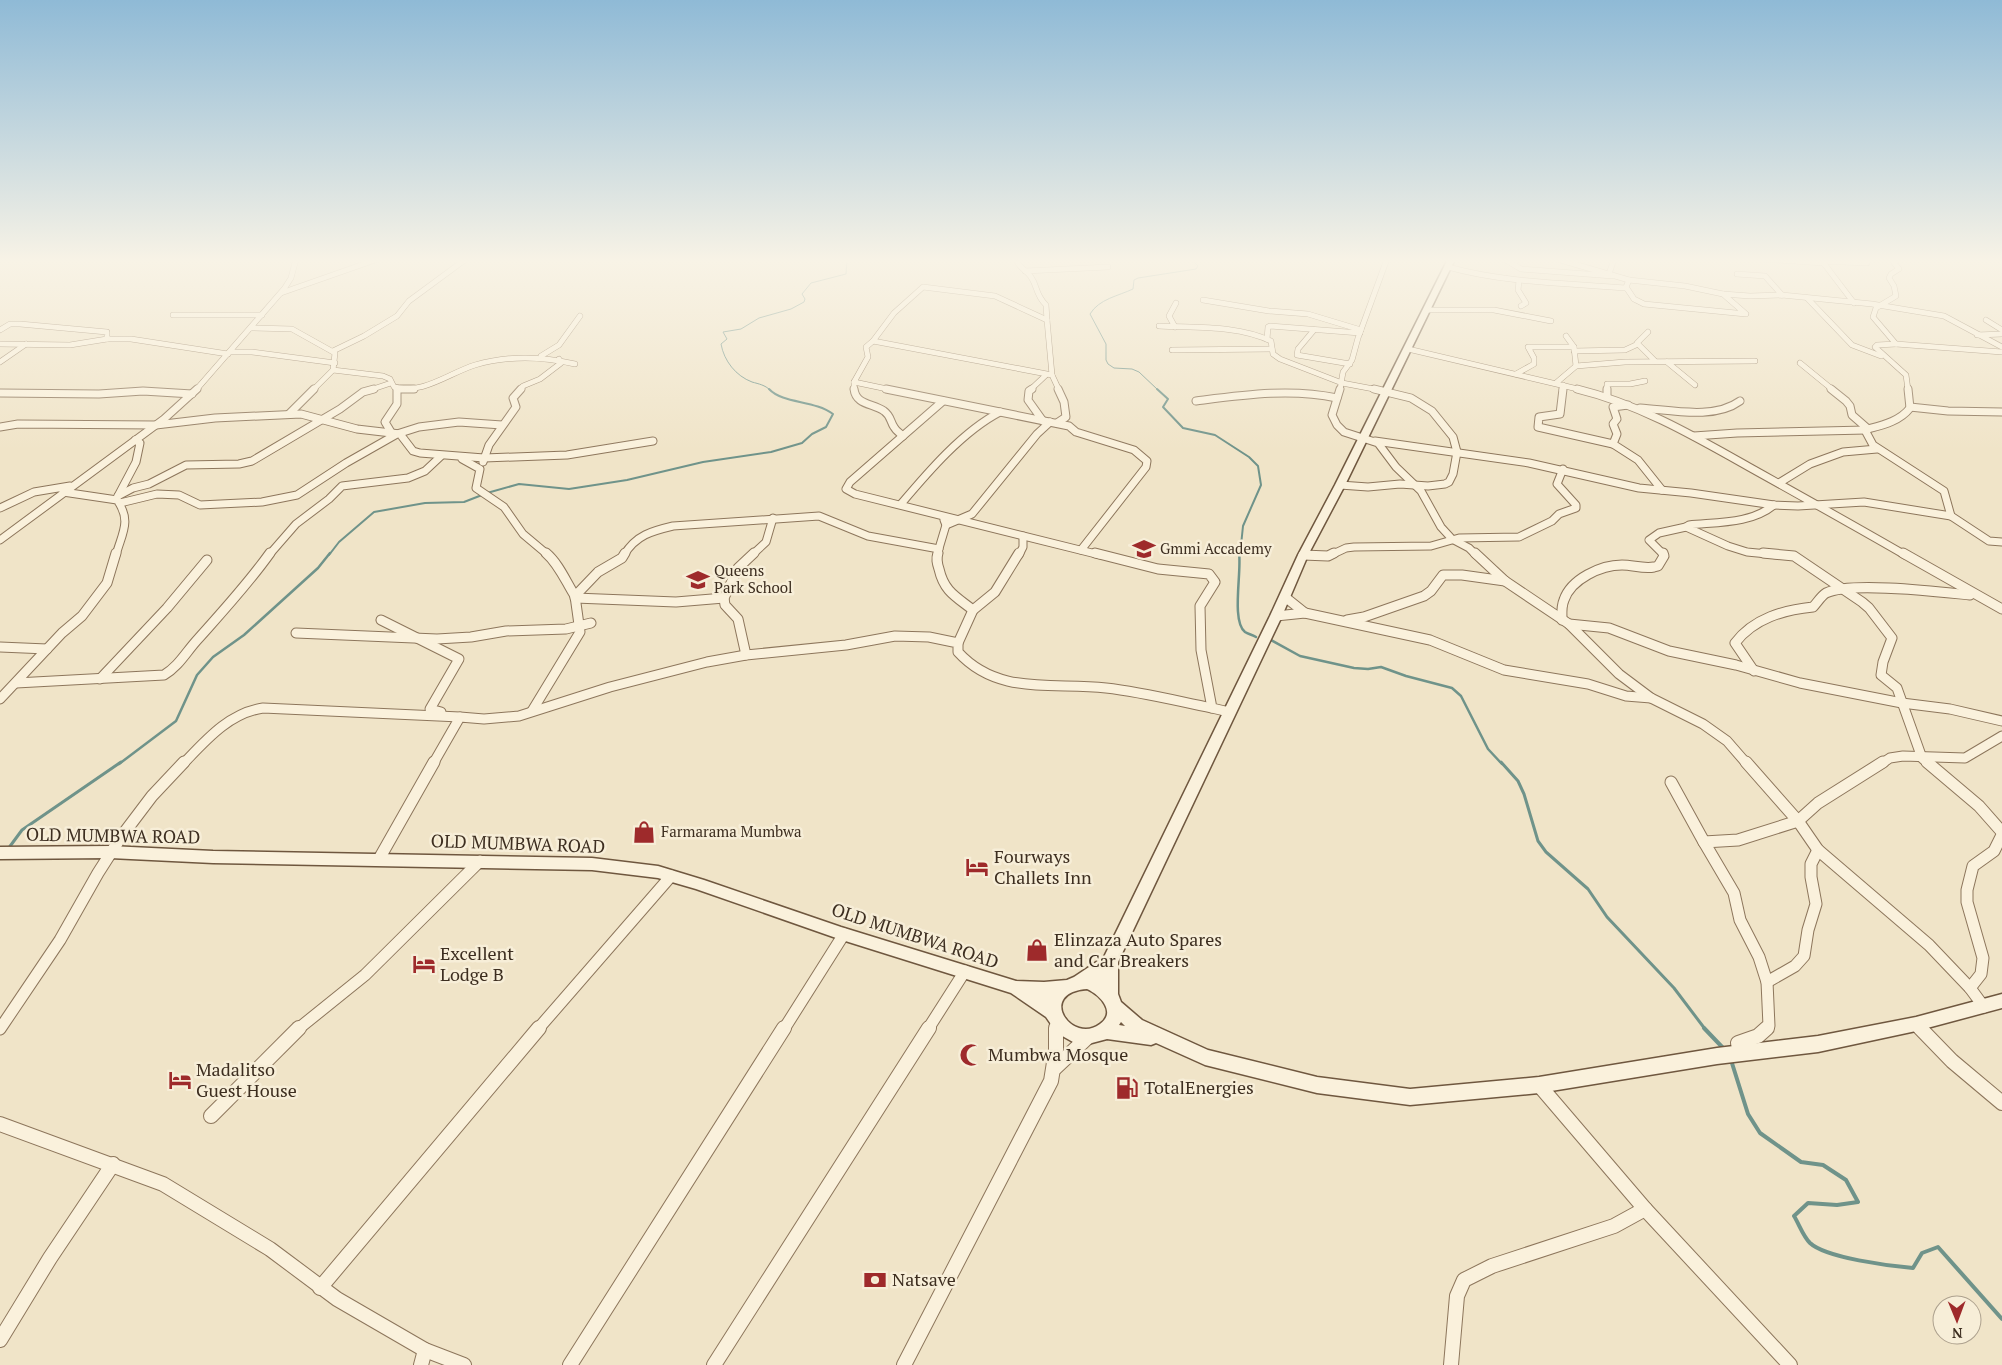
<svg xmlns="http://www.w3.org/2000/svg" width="2002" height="1365" font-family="'PT Serif',serif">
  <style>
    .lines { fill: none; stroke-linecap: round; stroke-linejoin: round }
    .stream-far4 { stroke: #6f938a; stroke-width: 1 }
    .stream-far3 { stroke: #6f938a; stroke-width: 2 }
    .stream-far2 { stroke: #6f938a; stroke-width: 2.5 }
    .stream-far1 { stroke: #6f938a; stroke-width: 3 }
    .stream { stroke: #6f938a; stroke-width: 4 }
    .street-far4-casing { stroke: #8d765c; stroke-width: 6 }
    .street-far3-casing { stroke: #8d765c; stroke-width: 9 }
    .street-far2-casing { stroke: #8d765c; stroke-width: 11 }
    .street-far1-casing { stroke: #8d765c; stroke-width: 13 }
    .street-casing { stroke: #8d765c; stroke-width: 16 }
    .secondary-casing { stroke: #6f573f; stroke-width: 3 }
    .street-far4 { stroke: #faf1dc; stroke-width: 5 }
    .street-far3 { stroke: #faf1dc; stroke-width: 7 }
    .street-far2 { stroke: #faf1dc; stroke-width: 9 }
    .street-far1 { stroke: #faf1dc; stroke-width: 11 }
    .street { stroke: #faf1dc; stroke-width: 14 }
    .secondary { fill: #faf1dc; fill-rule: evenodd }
    .labels { text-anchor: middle; stroke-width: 5; stroke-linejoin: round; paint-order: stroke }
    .poi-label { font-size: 15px; fill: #3d2e20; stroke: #f7eed8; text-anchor: start }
    .near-street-label { font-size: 18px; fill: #3d2e20; stroke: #f7eed8 }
    .near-poi-label { font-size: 18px; fill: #3d2e20; stroke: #f7eed8; text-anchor: start }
  </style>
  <rect width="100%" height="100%" fill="#f0e4c8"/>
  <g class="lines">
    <!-- stream-far4 -->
    <g class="stream-far4">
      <path d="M770 390C765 385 759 384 752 382 736 376 724 361 721 344L727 339 723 332 741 329 759 318 791 309 804 302 805 299 802 294 811 283 846 274 847 259"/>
      <path d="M1158 390 1139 372 1132 369 1114 368 1108 364 1106 360V344L1090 314C1099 299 1118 296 1133 289L1134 280 1138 278 1196 269 1198 266 1191 259"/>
    </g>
    <!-- stream-far3 -->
    <g class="stream-far3">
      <polyline points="1157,389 1168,399 1163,407 1183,428 1215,435 1249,457 1258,466 1261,485 1243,526 1240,555"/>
      <path d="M487 493 519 484 569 489 627 480 703 462 771 452 802 443 812 434 826 427 833 414C814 400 783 404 769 389"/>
      <polyline points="329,555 339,542 374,512 425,503 464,502 482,495"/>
    </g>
    <!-- stream-far2 -->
    <g class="stream-far2">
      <path d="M1239 553C1242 571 1231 621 1245 632 1248 634 1253 635 1256 637"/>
      <polyline points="1269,639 1300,656 1354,668 1368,669 1381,667 1406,676 1452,688 1461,696 1488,749 1502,764"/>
      <polyline points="119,764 176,721 197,675 213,657 244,635 318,568 330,553"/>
    </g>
    <!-- stream-far1 -->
    <g class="stream-far1">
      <polyline points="1501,762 1518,781 1524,794 1538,841 1546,852 1588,889 1607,917 1674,988 1705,1029"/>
      <polyline points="8,849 22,830 121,762"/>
    </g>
    <!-- stream -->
    <g class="stream">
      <polyline points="1704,1028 1724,1049"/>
      <path d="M1731 1060 1748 1114 1760 1133 1801 1162 1823 1165 1846 1180 1858 1202 1837 1205 1808 1203 1794 1216C1799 1224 1803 1236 1810 1243 1826 1258 1890 1266 1913 1268L1922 1253 1938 1247 2002 1319"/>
    </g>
    <defs>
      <g id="street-far4">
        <path d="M1016 259C1019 269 1026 269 1031 277 1038 287 1035 294 1046 305L1047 320"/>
        <polyline points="1504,259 1521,269 1613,276"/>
        <polyline points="1557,259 1629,280"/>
        <polyline points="1762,259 1824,263"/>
        <polyline points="1895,259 1894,263 1899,269 1891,274 1889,278 1894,286 1896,296 1876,308 1873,317 1896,344 1877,345 1875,347 1906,375 1908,390"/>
        <path d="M1448 267C1505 283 1567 283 1626 288"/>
        <polyline points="1025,271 1108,267"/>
        <polyline points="1609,274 1614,259"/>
        <polyline points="1737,274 1765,276 1782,295"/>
        <polygon points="1629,280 1685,286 1723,294 1746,314 1644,304 1634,299 1626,287"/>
        <polyline points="1519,281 1518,290 1526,303 1521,306"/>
        <polyline points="281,293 378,259"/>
        <polyline points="1723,294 1750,296 1782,295 1872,304 1944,316 2002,347"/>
        <polyline points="1807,298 1852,345 1881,356"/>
        <polyline points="1203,300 1269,311 1308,314 1361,330"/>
        <polyline points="1854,303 1822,261 1867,263"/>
        <polyline points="1428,310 1494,310 1551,321"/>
        <polyline points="173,315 262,315"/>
        <polyline points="1986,320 2002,330"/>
        <path d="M1159 326C1196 328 1237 325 1271 341L1273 354 1280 359 1342 383 1379 390"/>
        <polyline points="1175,327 1169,316 1176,303"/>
        <polyline points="251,328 292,329 335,353 333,370 313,390"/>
        <polyline points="0,330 10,324 20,324 107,332 107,339"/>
        <polyline points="1314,330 1298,349 1297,355 1350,364"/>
        <polyline points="1648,332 1637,343 1655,361"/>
        <polyline points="1977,335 2002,334"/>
        <polyline points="1566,336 1574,347 1576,366"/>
        <polyline points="1267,339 1268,327 1270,326 1360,333"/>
        <polyline points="873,341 894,313 923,287 995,296 1047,320 1052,375"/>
        <polyline points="0,344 70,345 107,339 131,339 228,354"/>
        <polyline points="1896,344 2002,352"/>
        <polyline points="1408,349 1582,390"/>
        <polyline points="1172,350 1272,349"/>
        <polyline points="333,351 364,336 397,316 409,301 466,259"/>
        <polyline points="1574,351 1625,350 1638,344"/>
        <polyline points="230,352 252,352 335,363"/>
        <polyline points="541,356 559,345 580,316"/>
        <polyline points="0,362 26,344"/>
        <polyline points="1667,362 1695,385"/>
        <polyline points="1800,363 1833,390"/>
        <path d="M333 370 383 376 390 379 394 387C423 395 449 373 475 365 509 355 541 356 575 364"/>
        <polyline points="1516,374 1534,364 1534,358 1528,347 1574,347"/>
        <polyline points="1556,383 1576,366 1625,362 1755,361"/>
        <polyline points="196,390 284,289 291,278 296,259"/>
        <polyline points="370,390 391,383"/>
        <polyline points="397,390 397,388"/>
        <polyline points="520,390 523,386 540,379 561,363 559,359"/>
        <polyline points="854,390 854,382"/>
        <polyline points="892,390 854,382 868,357 866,347 873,341 1052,375 1059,390"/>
        <polyline points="1030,390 1046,375"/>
        <polyline points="1340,390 1343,372 1352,360 1358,338 1387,259"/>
        <polyline points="1562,390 1563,385"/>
        <polyline points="1607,390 1607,384 1630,384 1645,381"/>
      </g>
      <g id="street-far3">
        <polyline points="400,389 414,389"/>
        <path d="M854 389C856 405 872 403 884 411 891 416 890 421 894 427 896 431 900 433 903 436"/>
        <polyline points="886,389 1069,426 1076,432 1134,450 1147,461 1146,467 1081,550"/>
        <polyline points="1032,389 1029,391 1028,400 1043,421"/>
        <polyline points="1340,389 1332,415 1337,425 1344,432 1378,443 1396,467 1421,491 1441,527 1452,539 1469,548 1476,555"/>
        <polyline points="1563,389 1560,414 1539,417 1538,427 1613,444"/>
        <path d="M1577 389C1639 404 1694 436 1749 467 1801 496 1853 525 1905 555"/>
        <polyline points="1607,389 1607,396"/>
        <polyline points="1831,389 1846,401 1850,406 1852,415 1868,429 1866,432 1873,445 1944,491 1951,516 1989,541 2002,542"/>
        <polyline points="0,393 99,394 143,391 192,394"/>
        <polyline points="943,401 850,482 846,489 855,494 1100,555"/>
        <path d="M1196 401C1243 395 1290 388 1337 398"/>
        <polyline points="1628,405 1613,407 1617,419 1613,424 1617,434 1613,444 1638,460 1662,490"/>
        <polyline points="1910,407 1948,411 2002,412"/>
        <path d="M1640 408C1671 410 1714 420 1740 401"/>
        <polyline points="289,414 314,389"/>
        <polyline points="1057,423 1066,417 1064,402 1058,389"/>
        <polyline points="0,427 18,424 156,425 215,418 301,414 357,429 400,434 413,451 420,453 484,458 567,455 653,441"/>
        <path d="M1868 429C1883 425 1900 421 1910 408L1908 389"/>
        <polyline points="391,432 385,422 397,404 397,389"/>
        <polyline points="1694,436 1737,433 1866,430"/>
        <polyline points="1375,441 1529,463 1639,488 1691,493 1774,505 1798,506 1864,502 1951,516"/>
        <polyline points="462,459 480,469 476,488 504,507 523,534 548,555"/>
        <polyline points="483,462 489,445 516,407 513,398 521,389"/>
        <polyline points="1779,483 1810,464 1843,452 1877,449"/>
        <polyline points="1340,485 1368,487 1400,484 1428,486 1445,484 1449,482 1453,474 1457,452 1453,437 1432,411 1411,398 1374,389"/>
        <path d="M63 492 117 500C132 521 122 533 116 555"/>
        <polyline points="118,496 133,488 149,484 186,465 239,464 252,461 340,409 363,392 374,389"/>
        <polyline points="118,496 136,462 140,443 135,440"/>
        <polyline points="120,503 157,494 179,495 200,505 262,502 297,495 346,463 397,434 419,427 459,422 502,425"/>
        <path d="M901 504C928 472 963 431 1000 412"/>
        <path d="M1774 505C1751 524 1717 522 1689 525L1686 527 1728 546 1747 552 1778 555"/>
        <polyline points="0,508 34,492 70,486"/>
        <polyline points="946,525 972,514 1037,434 1050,422"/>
        <polyline points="0,540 164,419 197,389"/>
        <polyline points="269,555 296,524 329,499 342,486 408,478 425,471 441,456"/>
        <path d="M624 555C636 535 652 531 673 526L819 516 868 536 939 549"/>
        <polyline points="752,555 766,542 773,518"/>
        <polyline points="937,555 946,525 944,520"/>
        <polyline points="1019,555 1023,547 1023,536"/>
        <polyline points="1331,555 1346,548 1354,547 1431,546 1459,538 1519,537 1552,521 1559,514 1576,508 1576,505 1557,484 1563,469"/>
        <polyline points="1664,555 1649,540 1659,533 1686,527"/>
      </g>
      <g id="street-far2">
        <path d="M546 553C559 564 566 582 575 596"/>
        <path d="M938 553C936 559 937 563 939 569 944 591 955 596 973 610"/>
        <polyline points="1095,553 1158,569 1209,574 1215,582 1200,606 1201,650 1212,708 1229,712"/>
        <polyline points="1475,553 1505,581 1569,624 1619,674 1651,698 1703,724 1727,741 1747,764"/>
        <polyline points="1763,553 1794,556 1862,602 1869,608 1892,638 1883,662 1881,675 1897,688 1922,758 1929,764"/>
        <polyline points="1903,553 2002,609"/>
        <polyline points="1303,555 1328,556 1334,553"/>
        <polyline points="1285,597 1305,613"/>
        <polyline points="575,598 676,602 724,598"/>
        <polyline points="1276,616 1305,613 1430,640 1504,670 1588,684 1626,696 1651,698"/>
        <polyline points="381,620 459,659 430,709 441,712"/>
        <polyline points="1347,620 1364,617 1424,596 1431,591 1443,575 1462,575 1505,581"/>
        <path d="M1562 620C1562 613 1561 607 1564 600 1571 579 1601 565 1622 565 1633 565 1643 569 1654 567L1658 566 1664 556 1663 553"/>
        <polyline points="1569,624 1609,628 1669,651 1736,665 1800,683 1902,703 1950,709 2002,721"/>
        <polyline points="296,633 437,639 471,637 506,631 566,629 591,623"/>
        <polyline points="958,643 973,610 995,592 1019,553"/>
        <polyline points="0,647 47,649"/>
        <polyline points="746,655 738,619 725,605 724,598 738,568 754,553"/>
        <path d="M1754 671 1735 643C1754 618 1784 610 1813 607 1817 603 1821 596 1826 593 1850 581 1941 592 1970 595"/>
        <polyline points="100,679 167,608 207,560"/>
        <path d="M16 683 164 675C179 666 186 652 198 639 223 611 248 584 270 553"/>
        <polyline points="0,699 62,633 82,616 107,583 116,553"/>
        <polyline points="532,711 580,632 575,596 598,572 622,558 625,553"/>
        <path d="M183 764C206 740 229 713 263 708L460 717"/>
        <path d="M433 764 460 717 484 719 519 716 610 687 707 662 746 655 846 645 895 636 929 637 958 643V652C998 696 1053 682 1106 688 1142 692 1177 701 1212 708"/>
        <polyline points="1881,764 1890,758 1903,756 1965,758 2002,736"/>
      </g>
      <g id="street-far1">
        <polyline points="1746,762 1798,821 1818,850 1929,945 1970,988 1984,1007"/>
        <polyline points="1927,762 1979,806 2002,832"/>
        <polyline points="1671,782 1704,842"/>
        <polyline points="379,859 434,762"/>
        <polyline points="1767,982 1795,966 1804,956 1808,930 1816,904 1811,877 1811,864 1818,850"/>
        <polyline points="1970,988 1981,974 1983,958 1967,902 1967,890 1973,866 1994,851 2002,835"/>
        <polyline points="1056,1022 1056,1029"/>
        <polyline points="1916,1024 1921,1029"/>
        <polyline points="0,1029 60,940 98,873 121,837 152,796 184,762"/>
        <polyline points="298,1029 365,975 480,861"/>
        <polyline points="538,1029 671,876"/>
        <polyline points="784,1029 844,934"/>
        <polyline points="928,1029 965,971"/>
        <polyline points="1766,1029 1769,1026 1767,982 1759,957 1740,920 1734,893 1704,842 1738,840 1798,821 1818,803 1883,762"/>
      </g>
      <g id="street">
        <polyline points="1920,1028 1952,1061 2002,1103"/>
        <polyline points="1740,1053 1738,1043 1758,1036 1767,1028"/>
        <polyline points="1055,1068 1089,1036"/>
        <polyline points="211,1116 299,1028"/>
        <polyline points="0,1124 163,1184 270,1249 337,1299 425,1350 464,1365"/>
        <polyline points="1645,1209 1790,1365"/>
        <polyline points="320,1288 539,1028"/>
        <polyline points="0,1340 50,1258 113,1164"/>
        <polyline points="421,1365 425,1350"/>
        <polyline points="570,1365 784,1028"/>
        <polyline points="714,1365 929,1028"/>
        <polyline points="904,1365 1051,1081 1056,1050 1056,1028"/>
        <polyline points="1451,1365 1457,1296 1464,1280 1492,1266 1614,1226 1645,1209 1539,1085"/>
      </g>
      <path id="secondary" d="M1448 259H1455L1345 485 1308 555 1282 616 1118 962V994L1121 1002 1142 1020 1208 1050 1317 1077 1410 1089 1539 1077 1717 1048 1818 1036 1916 1017 2002 994V1008L1916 1031 1818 1052 1717 1064 1539 1093 1410 1105 1317 1093 1205 1065 1156 1043 1151 1045 1107 1039 1088 1044 1073 1042 1057 1033 1046 1017 1011 993 839 939 696 889 658 878 592 870 213 863 110 858 0 859V847L110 846 213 851 592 858 658 866 704 880 841 927 1016 981 1044 982 1067 980 1074 977 1104 957 1270 616 1298 555 1335 485ZM1087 989C1100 995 1117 1012 1100 1024 1072 1045 1036 993 1087 989ZM1121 1022 1125 1026 1119 1025Z"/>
    </defs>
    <!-- street-far4 casing -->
    <use href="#street-far4" class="street-far4-casing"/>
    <!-- street-far3 casing -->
    <use href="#street-far3" class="street-far3-casing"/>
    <!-- street-far2 casing -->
    <use href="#street-far2" class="street-far2-casing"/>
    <!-- street-far1 casing -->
    <use href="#street-far1" class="street-far1-casing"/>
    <!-- street casing -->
    <use href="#street" class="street-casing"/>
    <!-- secondary casing -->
    <use href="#secondary" class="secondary-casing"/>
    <!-- street-far4 -->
    <use href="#street-far4" class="street-far4"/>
    <!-- street-far3 -->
    <use href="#street-far3" class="street-far3"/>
    <!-- street-far2 -->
    <use href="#street-far2" class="street-far2"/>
    <!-- street-far1 -->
    <use href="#street-far1" class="street-far1"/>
    <!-- street -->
    <use href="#street" class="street"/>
    <!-- secondary -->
    <use href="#secondary" class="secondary"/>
  </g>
  <!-- sky -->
  <linearGradient id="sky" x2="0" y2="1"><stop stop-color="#8fbad6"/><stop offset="0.58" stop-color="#f8f3e6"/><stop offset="1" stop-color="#f8f3e6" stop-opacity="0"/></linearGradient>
  <rect width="2002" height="450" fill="url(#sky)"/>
  <!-- icons -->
  <defs>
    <symbol id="school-bare" viewBox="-9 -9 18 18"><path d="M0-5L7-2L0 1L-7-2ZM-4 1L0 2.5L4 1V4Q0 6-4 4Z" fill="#9e2a2b" stroke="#f7eed8" stroke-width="2.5" paint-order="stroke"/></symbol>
    <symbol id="shop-bare" viewBox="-9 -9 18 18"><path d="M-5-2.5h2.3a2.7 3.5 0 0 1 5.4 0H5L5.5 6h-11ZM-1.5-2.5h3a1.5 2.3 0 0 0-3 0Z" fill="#9e2a2b" stroke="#f7eed8" stroke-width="2.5" paint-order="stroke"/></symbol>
    <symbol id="hotel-bare" viewBox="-9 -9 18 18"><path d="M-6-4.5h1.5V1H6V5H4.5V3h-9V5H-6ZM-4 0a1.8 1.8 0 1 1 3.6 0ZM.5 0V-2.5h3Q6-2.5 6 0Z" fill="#9e2a2b" stroke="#f7eed8" stroke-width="2.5" paint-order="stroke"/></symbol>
    <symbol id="mosque-bare" viewBox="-9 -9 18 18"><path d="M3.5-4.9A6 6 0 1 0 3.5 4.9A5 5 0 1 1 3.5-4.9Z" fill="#9e2a2b" stroke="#f7eed8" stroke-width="2.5" paint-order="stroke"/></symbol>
    <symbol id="fuel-bare" viewBox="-9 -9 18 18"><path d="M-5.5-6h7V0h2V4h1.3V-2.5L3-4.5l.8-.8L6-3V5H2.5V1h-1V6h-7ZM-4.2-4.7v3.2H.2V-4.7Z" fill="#9e2a2b" stroke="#f7eed8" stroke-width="2.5" paint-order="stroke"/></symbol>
    <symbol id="bank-bare" viewBox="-9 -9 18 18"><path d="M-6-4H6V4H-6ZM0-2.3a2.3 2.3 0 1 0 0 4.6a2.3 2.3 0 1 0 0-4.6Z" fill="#9e2a2b" stroke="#f7eed8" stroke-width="2.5" paint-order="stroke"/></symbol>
  </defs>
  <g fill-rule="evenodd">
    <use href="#school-bare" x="1128" y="533" width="32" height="32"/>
    <use href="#school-bare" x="682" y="564" width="32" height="32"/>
    <use href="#shop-bare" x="628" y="816" width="32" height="32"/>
    <use href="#hotel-bare" x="961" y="851" width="32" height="32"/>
    <use href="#shop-bare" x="1021" y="934" width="32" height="32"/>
    <use href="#hotel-bare" x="408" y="948" width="32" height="32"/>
    <use href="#mosque-bare" x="955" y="1039" width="32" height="32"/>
    <use href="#hotel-bare" x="164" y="1064" width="32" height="32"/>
    <use href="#fuel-bare" x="1111" y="1072" width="32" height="32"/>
    <use href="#bank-bare" x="859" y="1264" width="32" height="32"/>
  </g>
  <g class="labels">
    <!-- poi labels -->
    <g class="poi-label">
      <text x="1160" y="554">Gmmi Accademy</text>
      <text x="714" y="576">Queens<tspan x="714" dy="17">Park School</tspan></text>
      <text x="661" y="837">Farmarama Mumbwa</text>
    </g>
    <!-- near-street labels -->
    <g class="near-street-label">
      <text transform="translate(113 836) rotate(1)" y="6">OLD MUMBWA ROAD</text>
      <text transform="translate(518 844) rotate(2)" y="6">OLD MUMBWA ROAD</text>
      <text transform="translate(915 936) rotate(18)" y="6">OLD MUMBWA ROAD</text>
    </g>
    <!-- near-poi labels -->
    <g class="near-poi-label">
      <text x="994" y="863">Fourways<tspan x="994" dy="21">Challets Inn</tspan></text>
      <text x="1054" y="946">Elinzaza Auto Spares<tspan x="1054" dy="21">and Car Breakers</tspan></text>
      <text x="440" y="960">Excellent<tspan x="440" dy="21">Lodge B</tspan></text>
      <text x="988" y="1061">Mumbwa Mosque</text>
      <text x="196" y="1076">Madalitso<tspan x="196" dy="21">Guest House</tspan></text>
      <text x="1144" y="1094">TotalEnergies</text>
      <text x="892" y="1286">Natsave</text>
    </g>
  </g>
  <!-- north arrow -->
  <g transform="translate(1957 1320) rotate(179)"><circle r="24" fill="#f7eed8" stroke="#ada18e"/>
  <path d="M0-4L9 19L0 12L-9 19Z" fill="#9e2a2b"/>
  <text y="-8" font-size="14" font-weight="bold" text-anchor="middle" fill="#3d2e20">N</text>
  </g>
</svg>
